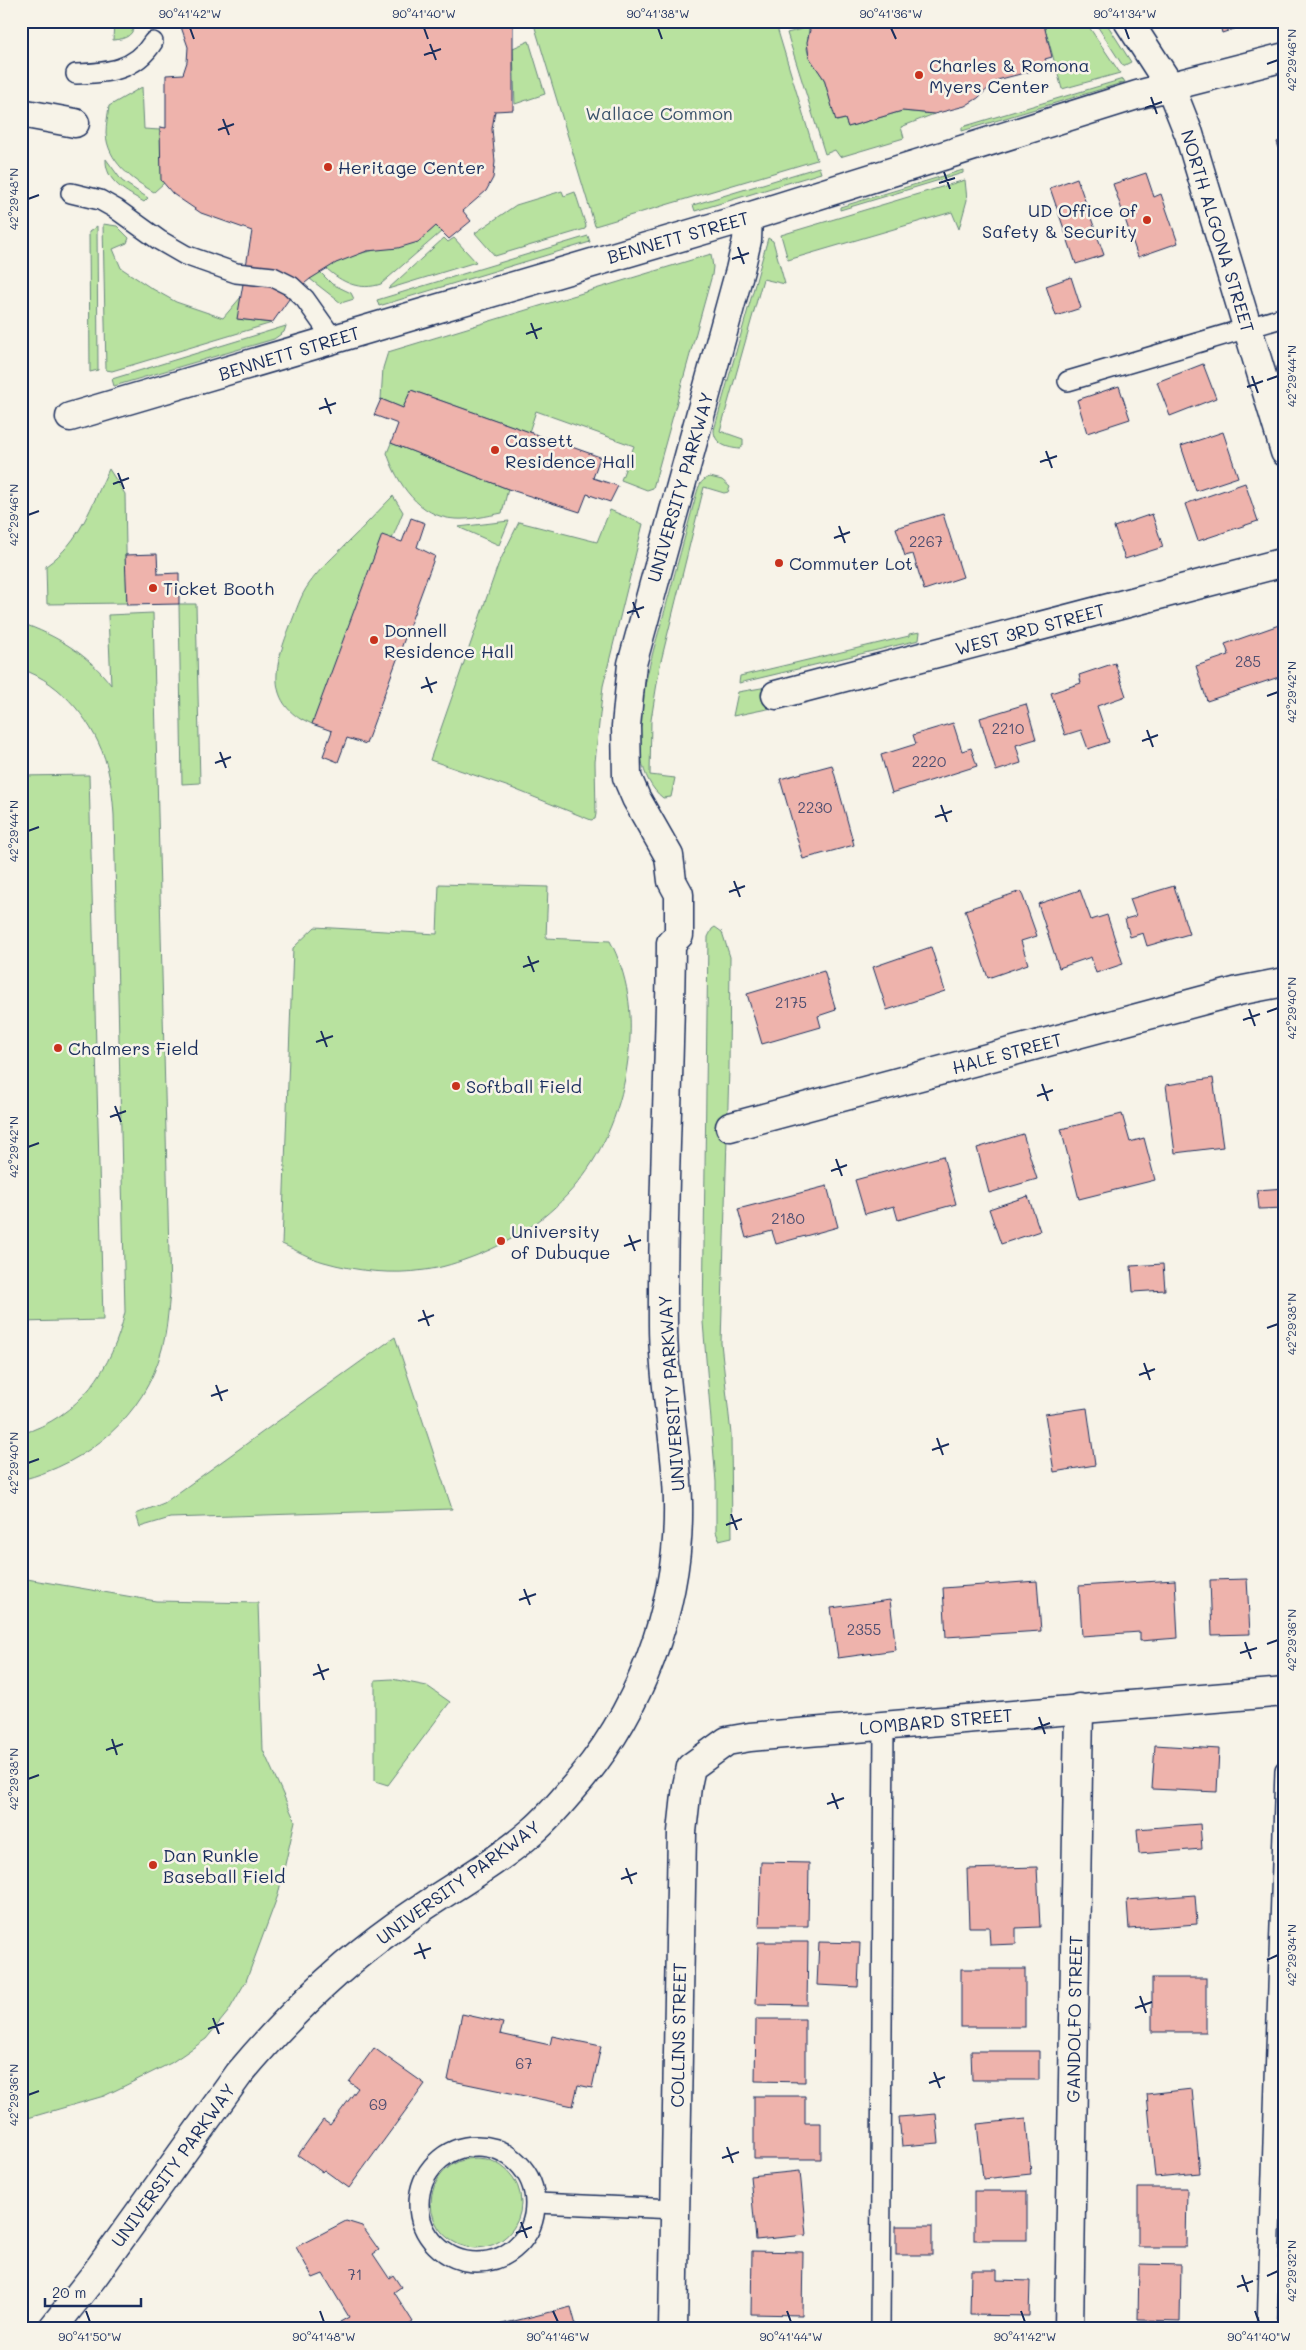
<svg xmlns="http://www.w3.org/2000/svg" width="1306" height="2350" viewBox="0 0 1306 2350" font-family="Mali,sans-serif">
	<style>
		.green { fill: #b8e29f; stroke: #6a887e }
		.building { fill: #eeb3ac; stroke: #1b2f5e }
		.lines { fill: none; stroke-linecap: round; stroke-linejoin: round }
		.service-casing { stroke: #1b2f5e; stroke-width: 22 }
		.minor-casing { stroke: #1b2f5e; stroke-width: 31 }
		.service { stroke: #f7f3e8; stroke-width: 19 }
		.minor { stroke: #f7f3e8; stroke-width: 28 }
		.ticks { fill: none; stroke: #1b2f5e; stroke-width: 2 }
		.poi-dot { fill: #c8321e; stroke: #f7f3e8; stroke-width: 2 }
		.labels { text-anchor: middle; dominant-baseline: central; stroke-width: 5; stroke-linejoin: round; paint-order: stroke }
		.number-label { font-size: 15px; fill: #505072 }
		.poi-label { font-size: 18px; fill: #1b2f5e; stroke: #f7f3e8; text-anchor: start }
		.park-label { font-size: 18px; fill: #3a536b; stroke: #f7f3e8 }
		.street-label { font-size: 18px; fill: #1b2f5e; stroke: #f7f3e8 }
		.neatline { fill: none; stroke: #1b2f5e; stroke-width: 2 }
		.ticks-label { font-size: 12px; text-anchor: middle; fill: #1b2f5e }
	</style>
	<rect width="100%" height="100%" fill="#f7f3e8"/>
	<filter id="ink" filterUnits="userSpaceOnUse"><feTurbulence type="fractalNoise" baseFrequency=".02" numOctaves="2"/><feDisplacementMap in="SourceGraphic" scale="10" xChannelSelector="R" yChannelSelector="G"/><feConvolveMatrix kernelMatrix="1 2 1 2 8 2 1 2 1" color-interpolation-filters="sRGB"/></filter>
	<g filter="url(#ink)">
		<g class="green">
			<path d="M114,21H135C134,35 127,39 113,40Z"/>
			<polygon points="533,21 775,21 817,160 595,226"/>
			<polygon points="1043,21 1085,21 1120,73 1062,89"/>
			<polygon points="1094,21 1105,21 1131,62 1123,66"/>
			<polygon points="809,27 807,49 809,57 824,79 837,121 845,119 848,127 902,111 934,114 901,127 904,138 840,157 835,150 825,154 787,33"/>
			<polygon points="529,41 545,94 515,104 513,48"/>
			<polygon points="1123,79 1125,82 962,131 962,127"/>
			<path d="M142,87L144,129L160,130L164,183L154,192C132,180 107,161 106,133C106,124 108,115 109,106Z"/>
			<path d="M106,159L122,181L148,198L144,202C127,192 105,182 106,159Z"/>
			<polygon points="819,167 821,173 695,211 693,205"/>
			<polygon points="963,170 963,173 840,210 840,207"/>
			<polygon points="965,180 967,200 959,229 952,212 788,260 781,235"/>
			<polygon points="562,191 564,196 575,192 586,226 585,229 495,256 475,233 516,205"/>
			<polygon points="103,224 117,226 129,238 127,243 113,249 121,268 151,288 176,302 223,318 241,297 238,319 272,323 112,371 106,370"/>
			<polygon points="97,226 98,370 90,372 89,232"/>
			<path d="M436,226L441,232L381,284C360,291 342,283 326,268C339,261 352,255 366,252C398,244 409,252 436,226Z"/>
			<polygon points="588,236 590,242 379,306 377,300"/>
			<polygon points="444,238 448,242 454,238 476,262 388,289"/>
			<path d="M768,238L773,241L785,284L763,279L720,431L743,439V445L740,449C727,448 714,444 714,430Z"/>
			<polygon points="711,254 713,267 712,275 653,488 647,490 621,480 634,446 536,411 529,432 411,390 403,408 381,399 383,368 388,352"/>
			<polygon points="320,272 332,284 351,293 354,299 341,303 310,279"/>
			<polygon points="286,326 284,332 274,339 114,386 112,379"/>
			<path d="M391,443L508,489L502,513C487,516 471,520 455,519C419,517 397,483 387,453Z"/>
			<path d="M109,469L125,494L127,603L47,604L46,566C81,541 91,506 109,469Z"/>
			<path d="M710,477L722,480L730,487L728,492L724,493L704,487L660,665L651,720L650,775L675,778L671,797L663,798C615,760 653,654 666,606C676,570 685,535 695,499C698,489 699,480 710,477Z"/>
			<path d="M393,496L403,512L392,539L312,724L302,719V720C264,697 277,660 290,626C296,612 300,596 309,584C320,568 335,556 348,542C364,527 378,511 393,496Z"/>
			<polygon points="610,510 643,524 603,686 595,762 596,814 595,819 591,820 509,787 430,760 498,565 519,522 597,542"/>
			<polygon points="509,521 499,545 458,527"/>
			<polygon points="179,604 196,604 200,783 182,784"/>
			<path d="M153,613L170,1293C168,1311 167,1331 162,1349C144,1417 88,1463 21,1480V1434C79,1417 113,1368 125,1312L114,815C113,799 111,782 107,766C96,725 62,682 21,669V623C56,635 89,655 111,685L108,615Z"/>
			<polygon points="920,632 919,640 739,683 740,676 909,636 909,634"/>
			<polygon points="773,686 777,707 733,716 738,692"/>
			<polygon points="89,775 103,1320 21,1322 21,776"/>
			<path d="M439,884L548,887L546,938L610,941C628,975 633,1013 629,1050C620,1147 566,1221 475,1256C459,1262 442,1268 425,1270C393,1275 355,1271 324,1262C309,1258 296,1250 282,1244L293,948L315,927L437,934Z"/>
			<polygon points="715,927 722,932 730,957 729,1069 721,1343 731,1434 732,1537 719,1540 716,1532 716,1482 703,1322 708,937 712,929"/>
			<polygon points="395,1337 452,1509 170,1518 140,1527 136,1514 164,1503"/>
			<polygon points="21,1578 156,1601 258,1603 263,1750 295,1821 278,1895 246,1981 228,2012 206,2039 171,2063 104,2096 21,2120"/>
			<polygon points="392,1679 427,1686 450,1702 388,1785 375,1781 375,1680"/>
			<circle cx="476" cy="2203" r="45"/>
		</g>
		<g class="building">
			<polygon points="179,21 513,21 513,110 495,111 492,129 495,162 493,178 486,191 463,211 471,221 449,239 436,226 418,242 398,248 367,251 336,263 310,279 294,292 272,323 237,319 252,231 201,213 173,194 161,180 160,127 166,128 166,75 183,74 187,62 188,47"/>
			<polygon points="807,21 1043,21 1052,57 1045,59 1048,67 997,80 978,98 965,106 934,114 902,111 848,127 845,119 836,121 824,79 809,57 807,42 810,30"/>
			<polygon points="1219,21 1258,21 1222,33"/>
			<polygon points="1285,139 1285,167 1277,142"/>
			<polygon points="1146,173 1154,197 1161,194 1178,243 1138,257 1113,184"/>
			<polygon points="1077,178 1104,255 1076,264 1050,188"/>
			<polygon points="1071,277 1081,308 1056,316 1046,286"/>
			<polygon points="1203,364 1216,398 1170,416 1157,382"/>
			<polygon points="1119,386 1130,419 1087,433 1077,400"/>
			<polygon points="411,390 600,457 593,478 618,486 610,502 587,494 580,512 508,489 391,443 398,424 374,415 381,399 403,408"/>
			<polygon points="1223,432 1238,477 1196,491 1181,446"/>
			<polygon points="1245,483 1258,521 1198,541 1185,504"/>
			<polygon points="943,514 963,577 924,590 913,554 905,556 896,528"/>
			<polygon points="1152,514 1163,547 1125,559 1114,527"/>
			<polygon points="411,518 425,523 417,547 435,556 366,744 347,738 338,762 323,756 332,731 312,724 382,535 402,542"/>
			<polygon points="157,554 158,574 179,573 179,604 127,605 125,555"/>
			<polygon points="1279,625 1285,642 1285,675 1207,701 1196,666 1229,655 1225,644"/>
			<polygon points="1115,663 1126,696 1097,706 1109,742 1088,749 1081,730 1065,735 1051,693 1081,683 1079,675"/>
			<polygon points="1026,704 1036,739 1016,745 1021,763 996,771 980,718"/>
			<polygon points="953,723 962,751 971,748 977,766 892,793 881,755 916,744 913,735"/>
			<polygon points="832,765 854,845 803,859 780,779"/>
			<polygon points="1285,798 1285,827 1276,801"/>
			<polygon points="1174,886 1189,934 1147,946 1143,933 1130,937 1125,919 1136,916 1130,899"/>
			<polygon points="1080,890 1091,920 1107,915 1123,964 1096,973 1091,957 1059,968 1038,904"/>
			<polygon points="1021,891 1037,936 1021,941 1028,964 988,978 965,910"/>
			<polygon points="931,947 945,991 887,1010 873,967"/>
			<polygon points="824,971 836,1010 818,1016 821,1027 762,1044 747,994"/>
			<polygon points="1213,1078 1223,1147 1175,1153 1166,1085"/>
			<polygon points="1122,1114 1130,1142 1144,1138 1155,1180 1079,1199 1061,1129"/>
			<polygon points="1023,1134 1037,1179 989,1193 977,1148"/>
			<polygon points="943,1156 956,1204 898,1220 894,1206 865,1214 855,1180"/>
			<polygon points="827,1186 838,1227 776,1244 772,1231 746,1238 738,1209"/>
			<polygon points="1285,1188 1285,1208 1259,1209 1257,1190"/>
			<polygon points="1028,1196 1040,1231 1001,1244 989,1209"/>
			<polygon points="1163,1264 1165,1290 1133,1292 1131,1266"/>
			<polygon points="1087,1408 1095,1465 1054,1472 1045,1414"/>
			<polygon points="1247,1579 1250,1634 1212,1635 1210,1580"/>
			<polygon points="1175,1580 1178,1638 1140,1641 1140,1632 1082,1636 1079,1586"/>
			<polygon points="1037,1581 1041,1631 946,1637 943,1588"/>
			<polygon points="890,1600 896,1650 838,1658 831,1608"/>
			<polygon points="1155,1745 1219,1749 1217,1792 1152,1789"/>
			<polygon points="1200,1824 1202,1849 1139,1854 1137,1829"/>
			<polygon points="761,1862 809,1863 808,1926 759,1926"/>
			<polygon points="1037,1867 1040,1927 1016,1928 1016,1944 990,1945 989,1927 969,1927 967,1869"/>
			<polygon points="1195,1895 1197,1924 1129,1929 1127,1900"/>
			<polygon points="758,1942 808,1942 807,2005 756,2004"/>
			<polygon points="819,1942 860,1943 858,1987 817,1985"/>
			<rect x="961" y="1969" width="64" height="58"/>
			<rect x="1152" y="1978" width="54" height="54"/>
			<polygon points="462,2014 503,2023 500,2034 550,2045 552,2036 601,2046 592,2088 578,2085 573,2106 448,2080"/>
			<polygon points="756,2019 805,2019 805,2082 755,2081"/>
			<polygon points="374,2048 425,2084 349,2188 324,2170 322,2172 298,2155 323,2120 330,2125 358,2088 349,2082"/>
			<polygon points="971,2051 1039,2051 1039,2080 972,2080"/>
			<polygon points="1192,2089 1200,2173 1155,2177 1147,2094"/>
			<polygon points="754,2096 805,2096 805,2123 821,2123 821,2159 754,2159"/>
			<polygon points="936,2114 939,2143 902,2146 899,2117"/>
			<polygon points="1026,2119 1031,2174 983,2179 977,2124"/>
			<polygon points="800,2171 806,2235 756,2240 750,2176"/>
			<polygon points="1138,2188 1187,2188 1186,2247 1138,2247"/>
			<rect x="974" y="2191" width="53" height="49"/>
			<polygon points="346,2221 362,2226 379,2250 373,2254 389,2278 393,2275 401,2287 394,2292 413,2322 403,2329 344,2329 340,2322 349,2317 323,2274 313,2278 296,2247"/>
			<rect x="896" y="2226" width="36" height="29"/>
			<polygon points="752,2251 803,2252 802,2315 751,2314"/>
			<polygon points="1139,2264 1181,2265 1180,2321 1138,2320"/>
			<polygon points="971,2270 997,2270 997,2280 1030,2281 1029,2316 970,2315"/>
			<polygon points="571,2307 577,2329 482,2329"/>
		</g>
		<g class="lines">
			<g class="service-casing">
				<g id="service">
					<path d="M76,74C107,73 135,71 153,42"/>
					<polyline points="71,193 100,200 116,209 159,240 185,255 236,273 273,277 291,286 305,299 334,340"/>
					<polyline points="1068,381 1285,317"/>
					<circle cx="477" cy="2204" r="58"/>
					<polyline points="537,2203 675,2209"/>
					<polyline points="880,2329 884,1726"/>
					<polyline points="1267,2329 1285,1770"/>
				</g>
			</g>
			<g class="minor-casing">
				<g id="minor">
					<polyline points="1128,21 1170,86 1189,134 1285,452"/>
					<polyline points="21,113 75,123"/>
					<polyline points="70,417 748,217 1137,95 1285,57"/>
					<polyline points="776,695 1285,562"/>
					<polyline points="730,1127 1238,991 1285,982"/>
					<path d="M52,2329L93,2277L239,2074C285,2019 338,1967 397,1925C441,1893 491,1867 533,1831C546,1820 558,1806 569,1793C639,1716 680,1608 678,1503C677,1444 663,1385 663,1326C662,1198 670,1071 671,943L679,935V894L672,881L669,856L636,798L627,777L626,726L632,664L740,270L747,240L748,217"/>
					<polyline points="673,2329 682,1832 687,1786 691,1767 727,1741 750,1737 1285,1692"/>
					<polyline points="1069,2329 1079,1708"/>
				</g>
			</g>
			<use href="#service" class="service"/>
			<use href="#minor" class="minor"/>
		</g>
	</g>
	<path class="ticks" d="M190,28L194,39M424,28L428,39M658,28L662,39M891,28L896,39M1125,28L1129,39M430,44L436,60M424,55L441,49M1267,64L1278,60M1151,97L1157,114M1145,108L1162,102M223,119L229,135M218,130L234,124M944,172L950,189M939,183L955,178M28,199L39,195M738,247L744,264M732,259L749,253M531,323L537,339M526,334L542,328M1252,376L1258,393M1267,380L1278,376M1247,387L1263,381M325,398L331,414M319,409L336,403M1046,451L1052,468M1040,462L1057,456M118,473L124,489M113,484L129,478M28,515L39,511M839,526L845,543M834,538L850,532M633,602L639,618M627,613L644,607M426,677L432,693M421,688L437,682M1267,696L1278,692M1147,730L1153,747M1142,741L1158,735M220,752L226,768M215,763L231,757M941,805L947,822M935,817L952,811M28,831L39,827M734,881L740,897M729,892L745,886M528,956L534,972M523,967L539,961M1249,1009L1255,1026M1267,1012L1278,1008M1243,1020L1260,1014M321,1031L327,1047M316,1042L333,1036M1042,1084L1048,1101M1037,1096L1053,1090M115,1106L121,1122M110,1117L126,1111M28,1147L39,1143M836,1159L842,1176M831,1171L847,1165M629,1235L635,1251M624,1246L641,1240M423,1310L429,1326M418,1321L434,1315M1267,1328L1278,1324M1144,1363L1150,1380M1139,1375L1155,1369M216,1385L222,1401M211,1396L228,1390M937,1438L943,1455M932,1450L949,1444M28,1463L39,1459M731,1514L737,1530M726,1525L742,1519M524,1589L530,1605M519,1600L536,1594M1245,1642L1251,1659M1267,1644L1278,1640M1240,1653L1257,1648M318,1664L324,1680M313,1675L329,1669M1039,1717L1045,1734M1034,1729L1050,1723M112,1739L117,1755M106,1750L123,1744M28,1779L39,1775M832,1793L838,1809M827,1804L844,1798M626,1868L632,1884M621,1879L637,1873M419,1943L425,1959M414,1954L431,1948M1267,1960L1278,1955M1140,1996L1146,2013M1135,2008L1152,2002M213,2018L219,2034M208,2029L224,2023M934,2072L940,2088M929,2083L945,2077M28,2095L39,2091M727,2147L733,2163M722,2158L739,2152M521,2222L527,2238M516,2233L532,2227M1242,2275L1248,2292M1267,2276L1278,2271M1237,2287L1253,2281M86,2311L90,2322M320,2311L324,2322M553,2311L558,2322M787,2311L791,2322M1021,2311L1025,2322M1255,2311L1259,2322"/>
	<g class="poi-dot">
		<circle cx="919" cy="75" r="5"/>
		<circle cx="328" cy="167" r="5"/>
		<circle cx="1147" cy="220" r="5"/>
		<circle cx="495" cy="450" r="5"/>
		<circle cx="779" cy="563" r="5"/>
		<circle cx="153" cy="588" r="5"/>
		<circle cx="374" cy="640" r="5"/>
		<circle cx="58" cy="1048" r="5"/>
		<circle cx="456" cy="1086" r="5"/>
		<circle cx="501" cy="1241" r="5"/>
		<circle cx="153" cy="1865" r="5"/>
	</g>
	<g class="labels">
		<g class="number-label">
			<text x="926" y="541">2267</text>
			<text x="1248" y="661">285</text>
			<text x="1008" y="728">2210</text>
			<text x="929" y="761">2220</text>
			<text x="815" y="807">2230</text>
			<text x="791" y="1002">2175</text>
			<text x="788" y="1218">2180</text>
			<text x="864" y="1629">2355</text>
			<text x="524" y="2063">67</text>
			<text x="378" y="2104">69</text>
			<text x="355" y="2274">71</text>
		</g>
		<g class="poi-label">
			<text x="929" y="65">Charles &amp; Romona<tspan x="929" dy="21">Myers Center</tspan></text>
			<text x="338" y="167">Heritage Center</text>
			<text x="1137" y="210" text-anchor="end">UD Office of<tspan x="1137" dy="21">Safety &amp; Security</tspan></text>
			<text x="505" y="440">Cassett<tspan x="505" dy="21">Residence Hall</tspan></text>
			<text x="789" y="563">Commuter Lot</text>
			<text x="163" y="588">Ticket Booth</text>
			<text x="384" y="630">Donnell<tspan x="384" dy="21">Residence Hall</tspan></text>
			<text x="68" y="1048">Chalmers Field</text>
			<text x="466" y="1086">Softball Field</text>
			<text x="511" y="1231">University<tspan x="511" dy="21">of Dubuque</tspan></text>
			<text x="163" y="1855">Dan Runkle<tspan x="163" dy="21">Baseball Field</tspan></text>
		</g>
		<g class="park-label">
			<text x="659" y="113">Wallace Common</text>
		</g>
		<g class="street-label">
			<text transform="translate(1218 231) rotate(73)">NORTH ALGONA STREET</text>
			<text transform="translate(678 237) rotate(-16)">BENNETT STREET</text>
			<text transform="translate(289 353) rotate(-17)">BENNETT STREET</text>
			<text transform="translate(680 487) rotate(-74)">UNIVERSITY PARKWAY</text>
			<text transform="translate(1030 629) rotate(-15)">WEST 3RD STREET</text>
			<text transform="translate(1007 1053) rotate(-15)">HALE STREET</text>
			<text transform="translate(671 1393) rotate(-94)">UNIVERSITY PARKWAY</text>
			<text transform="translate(936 1721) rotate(-5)">LOMBARD STREET</text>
			<text transform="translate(458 1882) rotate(-36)">UNIVERSITY PARKWAY</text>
			<text transform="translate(1074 2019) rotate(-89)">GANDOLFO STREET</text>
			<text transform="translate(678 2035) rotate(-89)">COLLINS STREET</text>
			<text transform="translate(173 2165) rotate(-54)">UNIVERSITY PARKWAY</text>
		</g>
	</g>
	<rect width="1306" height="2350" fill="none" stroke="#f7f3e8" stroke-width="55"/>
	<path d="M45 2298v8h96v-8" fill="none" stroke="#1b2f5e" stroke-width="2.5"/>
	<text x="52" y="2298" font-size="15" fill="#1b2f5e" stroke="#f7f3e8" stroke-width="4" paint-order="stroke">20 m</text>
	<rect x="28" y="28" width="1250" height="2294" class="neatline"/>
	<g class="ticks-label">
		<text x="190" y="18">90°41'42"W</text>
		<text x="424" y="18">90°41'40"W</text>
		<text x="658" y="18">90°41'38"W</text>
		<text x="891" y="18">90°41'36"W</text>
		<text x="1125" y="18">90°41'34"W</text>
		<text transform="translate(1292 60) rotate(-90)" y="4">42°29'46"N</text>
		<text transform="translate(14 199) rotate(-90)" y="4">42°29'48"N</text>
		<text transform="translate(1292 376) rotate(-90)" y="4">42°29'44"N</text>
		<text transform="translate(14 515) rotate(-90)" y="4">42°29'46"N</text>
		<text transform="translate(1292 692) rotate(-90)" y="4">42°29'42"N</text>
		<text transform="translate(14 831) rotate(-90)" y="4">42°29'44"N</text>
		<text transform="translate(1292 1008) rotate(-90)" y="4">42°29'40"N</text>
		<text transform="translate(14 1147) rotate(-90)" y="4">42°29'42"N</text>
		<text transform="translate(1292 1324) rotate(-90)" y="4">42°29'38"N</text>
		<text transform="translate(14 1463) rotate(-90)" y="4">42°29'40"N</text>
		<text transform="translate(1292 1640) rotate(-90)" y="4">42°29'36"N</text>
		<text transform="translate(14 1779) rotate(-90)" y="4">42°29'38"N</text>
		<text transform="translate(1292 1955) rotate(-90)" y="4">42°29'34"N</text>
		<text transform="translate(14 2095) rotate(-90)" y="4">42°29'36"N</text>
		<text transform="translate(1292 2271) rotate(-90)" y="4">42°29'32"N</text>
		<text x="90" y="2341">90°41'50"W</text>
		<text x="324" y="2341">90°41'48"W</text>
		<text x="558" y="2341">90°41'46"W</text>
		<text x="791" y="2341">90°41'44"W</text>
		<text x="1025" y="2341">90°41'42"W</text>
		<text x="1259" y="2341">90°41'40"W</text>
	</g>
</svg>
